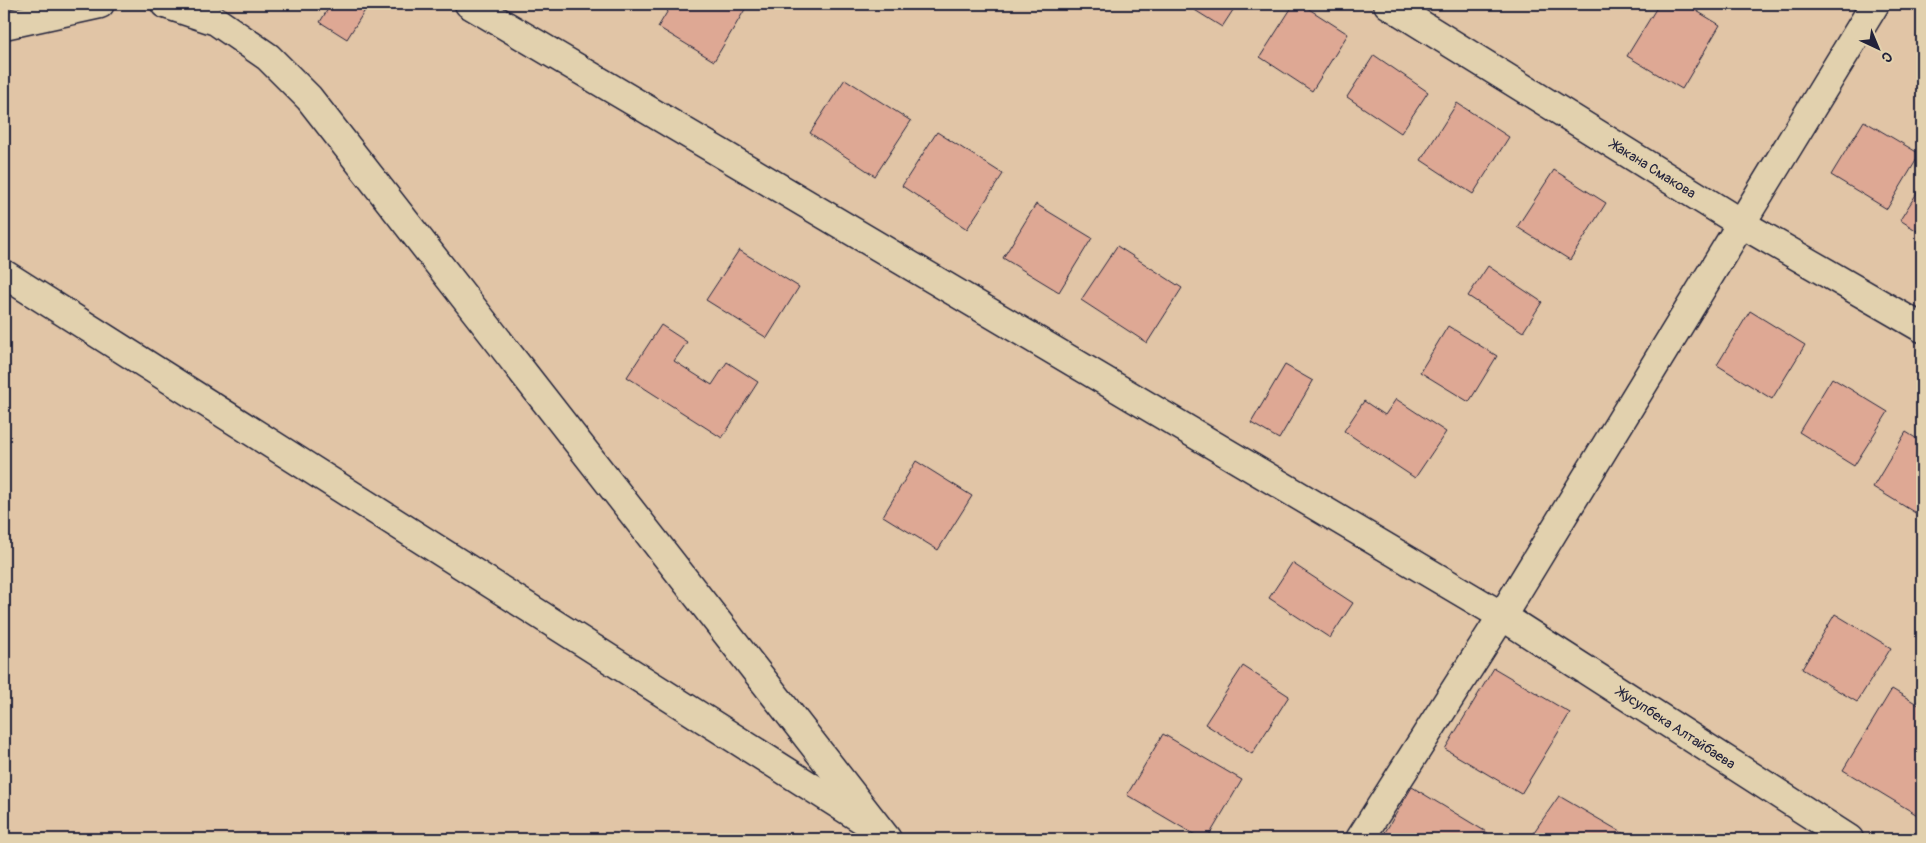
<svg xmlns="http://www.w3.org/2000/svg" width="1926" height="843" viewBox="0 0 1926 843" font-family="Pangolin,sans-serif">
	<style>
		.building { fill: #dea894; stroke: #22223b }
		.lines { fill: none; stroke-linecap: round; stroke-linejoin: round }
		.minor-casing { stroke: #22223b; stroke-width: 31 }
		.minor { stroke: #e2d1ae; stroke-width: 28 }
		.labels { text-anchor: middle; dominant-baseline: central; stroke-width: 4; stroke-linejoin: round; paint-order: stroke }
		.street-label { font-size: 14px; fill: #22223b; stroke: #e2d1ae }
	</style>
	<rect width="100%" height="100%" fill="#e1c5a6"/>
	<filter id="ink" filterUnits="userSpaceOnUse"><feTurbulence type="fractalNoise" baseFrequency=".02" numOctaves="2"/><feDisplacementMap in="SourceGraphic" scale="10" xChannelSelector="R" yChannelSelector="G"/><feConvolveMatrix kernelMatrix="1 2 1 2 8 2 1 2 1" color-interpolation-filters="sRGB"/></filter>
	<g filter="url(#ink)">
		<g class="building">
			<polygon points="331,4 369,4 347,39 320,22"/>
			<polygon points="672,4 743,4 747,6 714,61 658,27"/>
			<polygon points="1185,4 1237,4 1222,27"/>
			<polygon points="1294,4 1301,4 1348,34 1312,91 1260,57"/>
			<polygon points="1659,4 1685,4 1720,25 1682,89 1627,56"/>
			<polygon points="1374,55 1428,92 1401,133 1347,97"/>
			<polygon points="845,79 911,121 875,176 810,133"/>
			<polygon points="1457,103 1509,137 1473,194 1421,160"/>
			<polygon points="1864,121 1920,154 1887,209 1831,175"/>
			<polygon points="937,132 1003,174 967,229 902,186"/>
			<polygon points="1554,170 1606,203 1570,260 1517,227"/>
			<polygon points="1922,185 1922,234 1900,220"/>
			<polygon points="1036,204 1092,238 1059,292 1003,258"/>
			<polygon points="1117,246 1182,288 1147,343 1081,300"/>
			<polygon points="739,250 799,287 767,338 706,300"/>
			<polygon points="1488,266 1542,302 1523,332 1468,296"/>
			<polygon points="1750,311 1805,345 1772,399 1717,365"/>
			<polygon points="661,325 687,342 674,361 712,385 727,362 758,382 722,438 627,377"/>
			<polygon points="1448,326 1497,356 1469,402 1420,372"/>
			<polygon points="1285,365 1313,381 1279,439 1251,423"/>
			<polygon points="1832,378 1888,412 1854,466 1799,432"/>
			<polygon points="1396,399 1446,432 1415,478 1344,431 1364,401 1385,415"/>
			<polygon points="1906,432 1922,442 1922,517 1873,487"/>
			<polygon points="916,461 972,496 938,550 883,516"/>
			<polygon points="1292,563 1353,603 1330,638 1269,598"/>
			<polygon points="1835,614 1891,648 1857,702 1802,669"/>
			<polygon points="1243,666 1289,696 1252,754 1205,724"/>
			<polygon points="1494,668 1570,713 1521,794 1445,749"/>
			<polygon points="1892,689 1922,707 1922,811 1919,816 1843,770"/>
			<polygon points="1163,734 1242,780 1207,839 1202,839 1127,795"/>
			<polygon points="1412,787 1488,833 1484,839 1381,839"/>
			<polygon points="1559,796 1633,839 1529,839"/>
		</g>
		<g class="lines">
			<g class="minor-casing">
				<g id="minor">
					<polyline points="165,4 216,21 268,57 309,98 887,839"/>
					<polyline points="469,4 1502,616 1849,839"/>
					<polyline points="1388,4 1742,224 1922,328"/>
					<polyline points="4,25 100,4"/>
					<polyline points="4,274 863,820"/>
					<polyline points="1360,839 1502,616 1875,4"/>
				</g>
			</g>
			<use href="#minor" class="minor"/>
		</g>
	</g>
	<g class="labels">
		<g class="street-label">
			<text transform="translate(1653 169) rotate(32)">Жакана Смакова</text>
			<text transform="translate(1676 728) rotate(33)">Жусупбека Алтайбаева</text>
		</g>
	</g>
	<rect width="1926" height="843" fill="none" stroke="#e2d1ae" stroke-width="20"/>
	<rect x="10" y="10" width="1906" height="823" fill="none" stroke="#22223b" stroke-width="2" filter="url(#ink)"/>
	<g transform="translate(1878 48) rotate(136)" stroke="#e2d1ae" stroke-width="4" paint-order="stroke">
	<path d="M0-4L9 19L0 12L-9 19Z" fill="#22223b"/>
	<text y="-8" font-size="14" font-weight="bold" text-anchor="middle" fill="#22223b">С</text>
	</g>
</svg>
